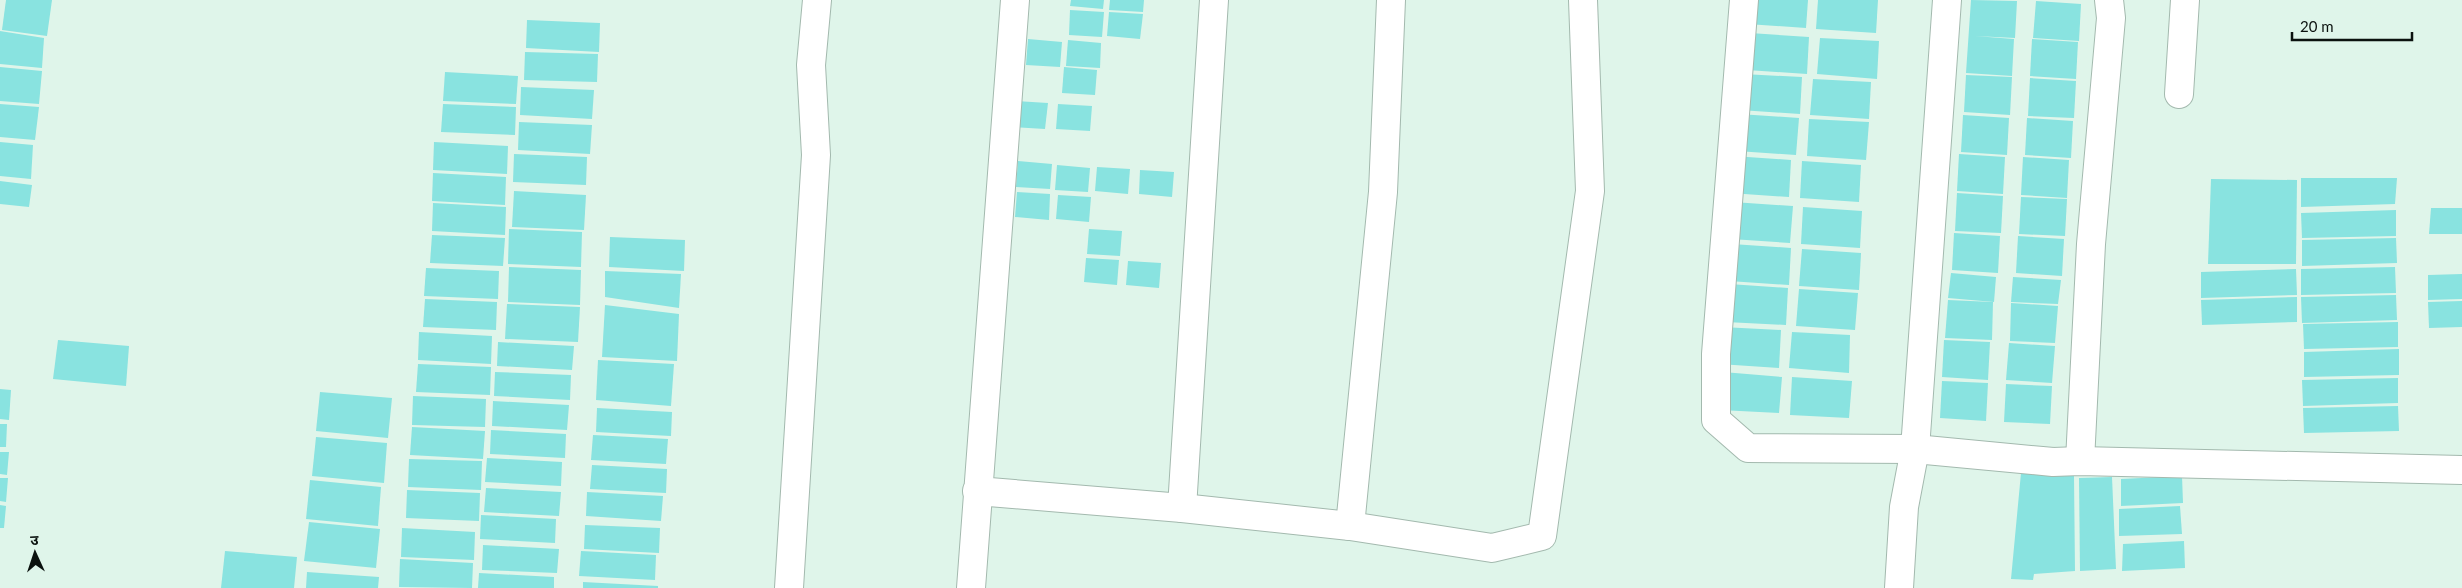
<svg xmlns="http://www.w3.org/2000/svg" width="2462" height="588" viewBox="0 0 2462 588" font-family="Lato,'Noto Sans Devanagari',sans-serif">
	<style>
		.building { fill: #89e3e0 }
		.lines { fill: none; stroke-linecap: round; stroke-linejoin: round }
		.street-casing { stroke: #a3b9ae; stroke-width: 30 }
		.street { stroke: #fff; stroke-width: 28 }
	</style>
	<rect width="100%" height="100%" fill="#dff5ea"/>
	<g class="building">
		<polygon points="6,0 52,0 47,36 2,30"/>
		<polygon points="1071,0 1104,0 1103,9 1070,6"/>
		<polygon points="1110,0 1144,0 1143,12 1109,10"/>
		<polygon points="1748,0 1808,0 1806,28 1747,24"/>
		<polygon points="1818,0 1878,0 1876,33 1816,29"/>
		<polygon points="1971,0 2017,1 2015,38 1975,36 2014,39 2012,76 1966,73"/>
		<polygon points="2036,1 2081,4 2079,41 2033,38"/>
		<polygon points="1070,10 1104,12 1102,37 1069,35"/>
		<polygon points="1109,12 1143,14 1140,39 1107,36"/>
		<polygon points="527,20 600,23 599,52 526,48"/>
		<polygon points="0,31 44,38 42,68 0,64"/>
		<polygon points="1750,33 1809,37 1807,74 1747,70"/>
		<polygon points="1820,38 1879,41 1877,79 1817,74"/>
		<polygon points="1028,39 1062,42 1060,67 1026,65"/>
		<polygon points="2032,39 2078,42 2076,79 2030,76"/>
		<polygon points="1068,40 1101,43 1100,68 1066,66"/>
		<polygon points="525,52 598,54 597,82 524,80"/>
		<polygon points="0,67 42,71 39,104 0,101"/>
		<polygon points="1064,67 1097,70 1095,95 1062,93"/>
		<polygon points="445,72 518,76 516,104 443,101"/>
		<polygon points="1743,74 1802,77 1800,114 1740,110"/>
		<polygon points="1966,75 2012,77 2010,115 1964,112"/>
		<polygon points="2030,78 2076,81 2074,118 2028,116"/>
		<polygon points="1813,79 1871,82 1869,119 1810,115"/>
		<polygon points="521,87 594,90 592,119 520,115"/>
		<polygon points="1014,101 1048,103 1045,129 1012,127"/>
		<polygon points="0,104 39,107 35,140 0,137"/>
		<polygon points="443,104 516,107 515,135 441,132"/>
		<polygon points="1058,104 1092,106 1090,131 1056,129"/>
		<polygon points="1739,114 1799,118 1796,155 1737,151"/>
		<polygon points="1963,115 2009,118 2007,155 1961,152"/>
		<polygon points="2027,118 2073,121 2071,158 2025,155"/>
		<polygon points="1809,119 1869,122 1866,160 1807,156"/>
		<polygon points="519,122 592,125 590,154 518,150"/>
		<polygon points="0,142 33,145 31,179 0,176"/>
		<polygon points="434,142 508,146 507,174 433,170"/>
		<polygon points="514,154 587,157 586,185 513,182"/>
		<polygon points="1959,154 2005,157 2003,194 1957,191"/>
		<polygon points="1733,156 1791,160 1789,197 1730,193"/>
		<polygon points="2023,157 2069,160 2067,198 2021,195"/>
		<polygon points="1018,161 1052,164 1050,189 1016,187"/>
		<polygon points="1802,161 1861,165 1859,202 1800,198"/>
		<polygon points="1057,165 1090,168 1088,192 1055,190"/>
		<polygon points="1097,167 1130,169 1128,194 1095,191"/>
		<polygon points="1140,170 1174,172 1172,197 1139,194"/>
		<polygon points="433,173 506,177 505,205 432,201"/>
		<polygon points="2301,178 2397,178 2395,204 2301,207"/>
		<polygon points="2211,179 2297,180 2296,264 2208,264"/>
		<polygon points="0,181 32,185 29,207 0,204"/>
		<polygon points="514,191 586,195 584,230 512,227"/>
		<polygon points="1017,192 1050,194 1049,220 1015,217"/>
		<polygon points="1957,193 2003,196 2001,233 1955,231"/>
		<polygon points="1058,195 1091,197 1089,222 1056,219"/>
		<polygon points="2021,197 2067,199 2065,236 2019,234"/>
		<polygon points="1733,202 1793,206 1790,243 1731,239"/>
		<polygon points="433,203 506,207 505,235 432,231"/>
		<polygon points="1803,207 1862,211 1860,248 1801,244"/>
		<polygon points="2431,208 2462,208 2462,234 2429,234"/>
		<polygon points="2396,210 2396,236 2302,238 2301,213"/>
		<polygon points="509,229 582,232 581,267 508,264"/>
		<polygon points="1089,229 1122,231 1120,256 1087,254"/>
		<polygon points="1954,233 2000,236 1998,273 1952,270"/>
		<polygon points="432,235 505,238 503,266 430,263"/>
		<polygon points="2018,236 2064,239 2062,276 2016,273"/>
		<polygon points="610,237 685,240 684,271 609,267"/>
		<polygon points="2396,238 2397,263 2302,266 2302,240"/>
		<polygon points="1732,244 1791,248 1789,285 1729,281"/>
		<polygon points="1802,249 1861,253 1859,290 1799,286"/>
		<polygon points="1086,258 1119,260 1117,285 1084,282"/>
		<polygon points="1128,261 1161,263 1159,288 1126,285"/>
		<polygon points="509,267 581,270 580,305 508,302"/>
		<polygon points="2395,267 2396,293 2301,295 2301,269"/>
		<polygon points="426,268 499,271 498,299 424,296"/>
		<polygon points="2296,269 2297,295 2201,298 2201,272"/>
		<polygon points="605,271 681,274 679,308 605,297"/>
		<polygon points="1951,273 1996,277 1994,302 1948,298"/>
		<polygon points="2462,274 2462,299 2428,300 2428,275"/>
		<polygon points="2013,277 2061,280 2058,304 2011,302"/>
		<polygon points="1729,284 1788,288 1786,325 1726,322"/>
		<polygon points="1799,289 1858,293 1855,330 1796,326"/>
		<polygon points="2396,295 2397,320 2302,323 2301,297"/>
		<polygon points="2297,297 2297,322 2202,325 2201,300"/>
		<polygon points="425,299 497,302 496,330 423,327"/>
		<polygon points="1948,300 1993,302 1992,340 1945,338"/>
		<polygon points="2462,301 2462,327 2429,328 2428,302"/>
		<polygon points="2011,303 2058,306 2055,343 2010,341"/>
		<polygon points="507,304 580,307 578,342 505,339"/>
		<polygon points="605,305 679,314 677,361 602,357"/>
		<polygon points="2398,322 2398,347 2304,349 2303,324"/>
		<polygon points="1722,327 1781,330 1779,368 1719,364"/>
		<polygon points="419,332 492,336 491,364 418,360"/>
		<polygon points="1792,332 1850,335 1849,373 1789,368"/>
		<polygon points="58,340 129,346 126,386 53,379"/>
		<polygon points="1944,340 1990,342 1988,380 1942,377"/>
		<polygon points="498,342 574,346 572,370 497,366"/>
		<polygon points="2009,343 2055,346 2052,383 2006,380"/>
		<polygon points="2399,349 2399,375 2304,377 2304,352"/>
		<polygon points="598,360 674,364 671,406 596,400"/>
		<polygon points="418,364 491,367 490,395 416,392"/>
		<polygon points="495,372 571,375 570,400 494,396"/>
		<polygon points="1723,372 1782,377 1779,413 1720,410"/>
		<polygon points="1792,377 1852,381 1849,418 1790,415"/>
		<polygon points="2398,378 2398,403 2303,406 2302,380"/>
		<polygon points="1942,381 1988,383 1986,421 1940,418"/>
		<polygon points="2006,384 2052,386 2050,424 2004,422"/>
		<polygon points="0,389 11,390 9,420 0,419"/>
		<polygon points="320,392 392,398 388,438 316,431"/>
		<polygon points="413,396 486,399 485,427 412,425"/>
		<polygon points="493,401 569,405 567,430 492,426"/>
		<polygon points="2398,406 2399,431 2304,433 2303,408"/>
		<polygon points="597,408 672,412 671,436 596,432"/>
		<polygon points="0,424 7,424 6,447 0,447"/>
		<polygon points="412,427 485,431 483,459 410,455"/>
		<polygon points="491,430 566,434 565,458 490,454"/>
		<polygon points="593,435 668,439 666,464 591,460"/>
		<polygon points="316,437 387,443 384,483 312,476"/>
		<polygon points="0,452 9,452 7,475 0,474"/>
		<polygon points="487,458 562,462 561,486 485,482"/>
		<polygon points="409,459 482,461 481,490 408,487"/>
		<polygon points="592,465 667,469 666,493 590,489"/>
		<polygon points="2021,473 2074,476 2075,571 2034,574 2033,580 2011,579"/>
		<polygon points="2182,476 2183,503 2121,506 2121,479"/>
		<polygon points="2112,477 2116,569 2080,571 2079,478"/>
		<polygon points="0,478 8,478 6,502 0,501"/>
		<polygon points="310,480 381,487 378,526 306,519"/>
		<polygon points="486,488 561,492 559,516 484,512"/>
		<polygon points="407,490 480,493 479,521 406,518"/>
		<polygon points="587,492 663,496 661,521 586,516"/>
		<polygon points="0,505 6,506 4,528 0,528"/>
		<polygon points="2180,506 2182,534 2119,536 2119,509"/>
		<polygon points="481,515 556,519 555,543 480,539"/>
		<polygon points="309,522 380,529 376,568 304,561"/>
		<polygon points="585,525 660,528 659,553 584,549"/>
		<polygon points="402,528 475,532 474,560 401,557"/>
		<polygon points="2184,541 2185,568 2122,571 2123,544"/>
		<polygon points="483,545 559,549 557,573 482,570"/>
		<polygon points="225,551 297,557 294,588 221,588"/>
		<polygon points="581,551 656,555 655,580 579,576"/>
		<polygon points="400,559 473,563 472,588 399,587"/>
		<polygon points="307,572 379,577 378,588 306,588"/>
		<polygon points="479,573 554,577 554,588 478,588"/>
		<polygon points="583,582 658,586 658,588 583,588"/>
	</g>
	<g class="lines">
		<g class="street-casing">
			<g id="street">
				<polyline points="1744,0 1716,354 1716,420 1748,448 1915,449 2053,462 2080,461 2462,470"/>
				<polyline points="2179,94 2185,0"/>
				<polyline points="2080,461 2091,244 2111,18 2109,0"/>
				<polyline points="977,491 1182,508 1350,526 1492,548 1542,536 1590,191 1583,0"/>
				<polyline points="1182,508 1214,0"/>
				<polyline points="1350,526 1383,192 1391,0"/>
				<polyline points="789,588 816,155 811,65 817,0"/>
				<polyline points="971,588 1015,0"/>
				<polyline points="1899,588 1904,507 1915,449 1947,0"/>
			</g>
		</g>
		<use href="#street" class="street"/>
	</g>
	<g transform="translate(35 553) rotate(357)" stroke="#dff5ea" stroke-width="4" paint-order="stroke">
	<path d="M0-4L9 19L0 12L-9 19Z" fill="#0b120f"/>
	<text y="-8" font-size="14" font-weight="bold" text-anchor="middle" fill="#0b120f">उ</text>
	</g>
	<path d="M2292 32v8h120v-8" fill="none" stroke="#0b120f" stroke-width="2.5"/>
	<text x="2300" y="32" font-size="15" fill="#0b120f" stroke="#dff5ea" stroke-width="4" paint-order="stroke">20 m</text>
</svg>
